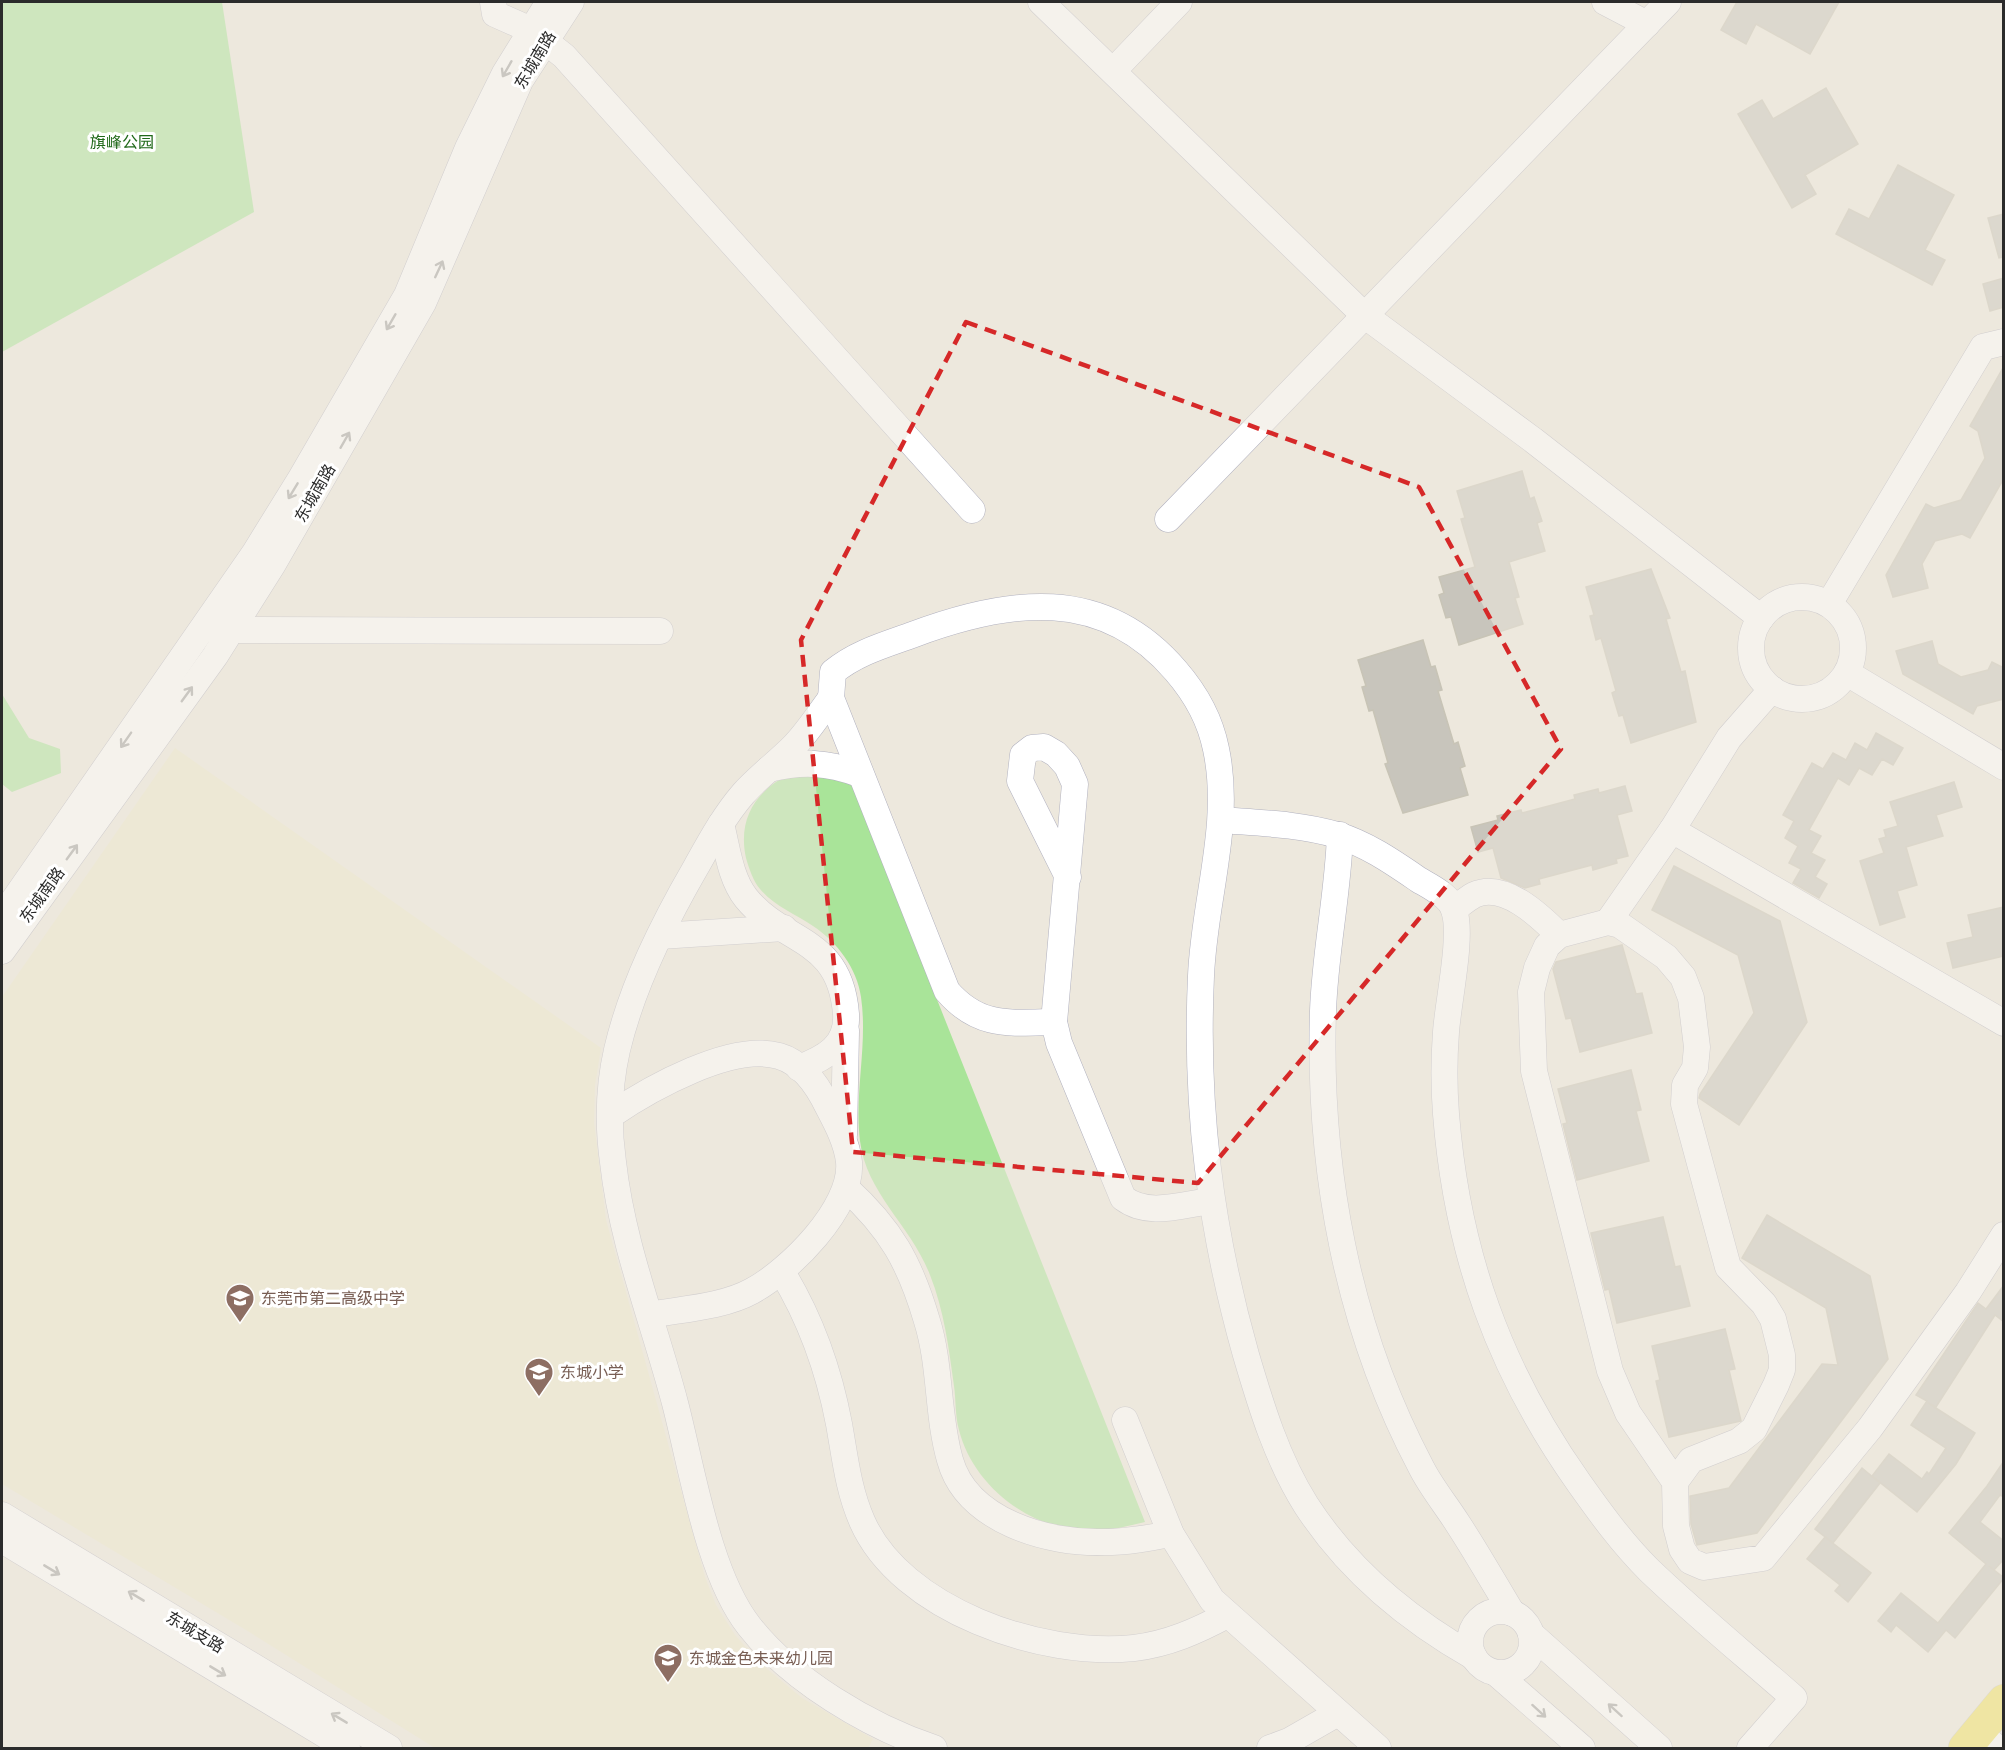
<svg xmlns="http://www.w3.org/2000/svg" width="2005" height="1750" viewBox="0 0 2005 1750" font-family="Helvetica,'Noto Sans SC',sans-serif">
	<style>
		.education { fill: #eee8cc }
		.green { fill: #a9e499 }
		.building { fill: #c8c5bc; stroke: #c8c4b6; stroke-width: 1.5 }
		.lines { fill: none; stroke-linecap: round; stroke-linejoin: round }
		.minor-casing { stroke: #b1b1bf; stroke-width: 27 }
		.major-casing { stroke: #c8c8c8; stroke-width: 34 }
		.minor { stroke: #fff; stroke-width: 26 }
		.major { stroke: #f2e25d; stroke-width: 33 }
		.oneway { stroke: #a0a0a0 }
		.marked { fill: none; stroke: #d62828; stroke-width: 4.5; stroke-dasharray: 12 8; stroke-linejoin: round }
		.labels { text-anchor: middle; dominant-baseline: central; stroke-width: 6; stroke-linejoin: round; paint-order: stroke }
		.street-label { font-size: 16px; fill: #2b2b2b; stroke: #fff }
		.park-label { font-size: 16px; fill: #20691a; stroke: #fff }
		.education-label { font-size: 16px; fill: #785e54; stroke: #fff; text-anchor: start }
	</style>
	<rect width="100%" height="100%" fill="#ede8dd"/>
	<polygon class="education" points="175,748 601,1048 595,1085 594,1123 606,1220 705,1577 716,1605 735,1635 760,1663 802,1698 873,1739 868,1748 435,1748 251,1633 2,1484 2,997"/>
	<g class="green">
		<polygon points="2,2 222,2 254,212 2,352"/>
		<polygon points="2,694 29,738 60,749 61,773 12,792 2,784"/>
		<path d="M794,772L850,781L1145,1522C1128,1526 1113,1530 1096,1531C1036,1534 974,1489 959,1430C955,1416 956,1400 954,1386C949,1349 944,1310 930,1275C912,1227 866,1193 860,1141C854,1093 868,1045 861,997C857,968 837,942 813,926C795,914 774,906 760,889C753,881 749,868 746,858C737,817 758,788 794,772Z"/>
	</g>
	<g class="building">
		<polygon points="1737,2 1839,2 1810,54 1756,24 1746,44 1721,30"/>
		<polygon points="1826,88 1858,144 1805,175 1816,194 1792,208 1738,114 1762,100 1773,119"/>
		<polygon points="1898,165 1954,195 1925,250 1945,260 1932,285 1836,234 1849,209 1869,219"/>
		<polygon points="2004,214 2004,257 1999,258 1988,218"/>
		<polygon points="2004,278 2004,307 1990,311 1983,284"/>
		<polygon points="2004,366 2004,478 1970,538 1962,534 1935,541 1922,564 1928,588 1893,597 1886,575 1926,504 1934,508 1961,500 1985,458 1978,431 1970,426"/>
		<polygon points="1522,471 1530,499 1534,497 1542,521 1537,523 1545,551 1509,562 1519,597 1515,598 1523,624 1459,645 1451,617 1446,618 1439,595 1444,593 1439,577 1475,567 1461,519 1465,518 1457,491"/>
		<polygon points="1651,569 1670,618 1666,619 1681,672 1685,671 1696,722 1631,743 1623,715 1619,716 1612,693 1616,691 1601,638 1596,640 1590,616 1594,615 1586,587"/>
		<polygon points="1423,640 1431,667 1435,666 1442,690 1438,691 1454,744 1458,742 1465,766 1460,768 1468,795 1403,813 1385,764 1388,763 1373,710 1369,711 1362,687 1366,686 1358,660"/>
		<polygon points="1932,641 1938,664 1961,677 1988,670 1992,662 2004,668 2004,699 1977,706 1973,714 1903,674 1896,651"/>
		<polygon points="1876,733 1903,748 1893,765 1882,759 1872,775 1859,768 1849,785 1838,778 1809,830 1821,836 1811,853 1825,860 1815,877 1827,884 1819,898 1793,883 1801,869 1789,863 1798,846 1785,838 1794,821 1783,815 1812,763 1823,769 1833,753 1846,760 1855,743 1867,750"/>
		<polygon points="1954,782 1962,807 1936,815 1943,836 1906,847 1917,885 1897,891 1905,917 1880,925 1860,861 1884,853 1879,839 1886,837 1884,830 1898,826 1890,802"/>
		<polygon points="1625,786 1632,811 1617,815 1628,856 1616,859 1617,863 1593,870 1592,865 1539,879 1540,884 1525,888 1501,878 1493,848 1478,852 1471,827 1498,820 1497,816 1521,810 1522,813 1575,799 1574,795 1598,789 1599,793"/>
		<polygon points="1674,866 1780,921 1807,1022 1739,1125 1699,1098 1700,1094 1754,1013 1738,955 1652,910"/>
		<polygon points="2004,907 2004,956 1953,968 1947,943 1973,937 1968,915"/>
		<polygon points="1622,945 1636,994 1642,993 1652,1033 1580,1052 1571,1018 1566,1019 1553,969 1556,962"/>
		<polygon points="1631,1070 1641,1110 1636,1111 1649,1161 1577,1180 1563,1124 1567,1123 1558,1089"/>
		<polygon points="1767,1215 1870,1276 1888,1359 1757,1533 1697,1545 1691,1524 1690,1496 1729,1488 1822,1364 1838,1365 1826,1308 1742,1258"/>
		<polygon points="1663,1217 1675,1267 1680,1266 1690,1306 1617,1323 1609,1289 1605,1290 1591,1233"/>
		<polygon points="2004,1285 2004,1322 1995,1315 1936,1407 1928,1403 1975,1433 1956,1464 1917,1512 1872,1476 1889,1454 1922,1479 1927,1472 1929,1474 1946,1448 1911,1425 1927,1401 1916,1395 1978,1303 1986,1309"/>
		<polygon points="1725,1329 1735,1369 1729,1370 1741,1421 1669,1437 1656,1381 1660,1380 1652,1346"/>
		<polygon points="2004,1461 2004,1497 2000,1495 1980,1522 2004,1541 2004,1559 1994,1570 1989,1566 2004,1578 1955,1638 1946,1630 1928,1652 1896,1625 1891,1632 1878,1621 1901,1593 1938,1623 1986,1564 1949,1533 1987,1486"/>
		<polygon points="1862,1468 1880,1483 1833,1543 1815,1529"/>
		<polygon points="1825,1537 1871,1573 1848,1602 1835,1591 1840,1585 1807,1559"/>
	</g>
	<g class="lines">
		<g class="minor-casing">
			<g id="minor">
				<polyline points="493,2 495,14 531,30 564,56 972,510"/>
				<polyline points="1041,2 1364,315 1533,440 1761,618"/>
				<polyline points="1605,2 1647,24"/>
				<polyline points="1113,71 1179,2"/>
				<polyline points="1168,519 1668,2"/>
				<circle cx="1802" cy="648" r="51"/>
				<polyline points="1829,604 1983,347 2004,342"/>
				<polyline points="217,630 660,631"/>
				<polyline points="1847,673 2004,767"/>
				<path d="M831,698C819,714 807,733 793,747C777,763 758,777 743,794C724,816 710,842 696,867C663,924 632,986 617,1050C609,1085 608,1126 613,1162C622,1244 654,1323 675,1403C692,1468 708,1574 749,1626C791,1680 870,1727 934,1748"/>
				<path d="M769,769C801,761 828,762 859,774"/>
				<path d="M1221,820C1260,823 1300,824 1337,835C1367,844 1394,863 1419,880C1431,887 1450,896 1454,910C1463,935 1448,1002 1446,1032C1444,1058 1444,1088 1446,1114C1457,1253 1499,1370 1579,1483C1601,1514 1622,1543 1649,1570C1695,1614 1745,1655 1794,1698L1750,1748"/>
				<path d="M721,824C727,847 730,878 746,898C784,945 840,936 846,1014C848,1046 825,1058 799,1068"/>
				<polyline points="1672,830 2004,1023"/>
				<path d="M1340,835C1338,894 1325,952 1323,1011C1318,1169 1347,1327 1421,1467C1431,1487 1446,1505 1458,1524C1477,1553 1494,1583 1512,1613"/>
				<path d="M1068,877L1020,781L1023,755L1032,748L1044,747L1056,754L1067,766L1075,784L1054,1022L1059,1043L1123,1198C1148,1217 1180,1205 1210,1201"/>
				<path d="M1454,909C1461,904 1467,899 1474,895C1504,881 1540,916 1559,935"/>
				<polyline points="2,917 254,554 301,478 407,295 468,148 505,73 549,2"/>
				<polyline points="1608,922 1672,830 1729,738 1772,689"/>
				<polyline points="660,936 784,928"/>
				<polyline points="2,951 215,656 273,564 423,303 520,81 571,2"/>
				<path d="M1054,1022C1010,1023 979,1028 947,991L831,698L833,672C856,653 884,645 912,635C1008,599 1103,585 1176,671C1195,693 1210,719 1216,749C1232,824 1204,900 1201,976C1195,1107 1210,1228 1246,1355C1261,1406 1277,1459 1306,1505C1348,1570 1407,1619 1474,1657"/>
				<path d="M611,1115C649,1089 732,1042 779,1056C803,1063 818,1086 828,1107C837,1124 847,1143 849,1162C853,1208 789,1271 752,1291C723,1307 682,1309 650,1315"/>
				<polyline points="844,1135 846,1031"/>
				<path d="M846,1188C891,1229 910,1263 927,1321C941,1366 937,1415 950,1460C967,1521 1048,1544 1104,1542C1127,1542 1149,1538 1171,1534"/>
				<path d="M782,1272C810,1318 829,1371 839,1424C845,1457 848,1489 862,1521C901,1610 1042,1658 1134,1648C1168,1644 1197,1631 1227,1615"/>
				<polyline points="1125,1420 1171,1534 1212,1600 1378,1748"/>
				<polyline points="1675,1482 1628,1413 1610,1371 1534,1071 1531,992 1537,968 1547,946 1559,935 1608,922 1620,925 1666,957 1683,977 1691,998 1697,1047 1695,1068 1685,1085 1684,1104 1728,1267 1764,1304 1773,1319 1782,1355 1782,1370 1776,1385 1754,1429 1739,1441 1691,1460 1675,1482 1676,1526 1682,1549 1690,1561 1704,1567 1763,1558 1870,1428 1968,1292 2004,1235"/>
				<polyline points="2,1515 389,1748"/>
				<polyline points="2,1540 347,1748"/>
				<circle cx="1501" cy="1642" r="31"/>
				<polyline points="1531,1634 1659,1748"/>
				<polyline points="1496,1673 1582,1748"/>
				<polyline points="1979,1732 1997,1748"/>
				<polyline points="1270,1748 1289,1741 1338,1713"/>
			</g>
		</g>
		<g class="major-casing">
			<polyline id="major" points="1965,1748 2004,1701"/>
		</g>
		<use href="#minor" class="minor"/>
		<use href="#major" class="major"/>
	</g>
	<defs><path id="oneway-shaft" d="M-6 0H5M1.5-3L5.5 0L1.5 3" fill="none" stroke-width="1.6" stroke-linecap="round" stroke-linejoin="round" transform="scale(1.5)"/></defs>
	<g class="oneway">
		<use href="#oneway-shaft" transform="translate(507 69) rotate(120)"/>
		<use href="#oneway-shaft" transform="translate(439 269) rotate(-65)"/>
		<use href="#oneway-shaft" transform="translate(391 322) rotate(120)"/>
		<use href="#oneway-shaft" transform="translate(345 440) rotate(-60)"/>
		<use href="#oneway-shaft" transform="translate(293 491) rotate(121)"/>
		<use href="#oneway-shaft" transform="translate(187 694) rotate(-54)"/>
		<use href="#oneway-shaft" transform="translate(126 740) rotate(125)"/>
		<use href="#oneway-shaft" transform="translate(72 852) rotate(-54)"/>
		<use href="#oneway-shaft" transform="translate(52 1570) rotate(31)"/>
		<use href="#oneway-shaft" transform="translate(136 1596) rotate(-149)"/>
		<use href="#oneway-shaft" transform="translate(218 1671) rotate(31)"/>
		<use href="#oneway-shaft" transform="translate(1615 1710) rotate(-138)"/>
		<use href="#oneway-shaft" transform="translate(1539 1711) rotate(42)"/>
		<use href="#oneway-shaft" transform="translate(339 1718) rotate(-149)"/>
	</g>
	<path d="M0 0H2005V1750H0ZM966,322L1419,487L1561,749L1198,1183L853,1152L801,640Z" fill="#ede8dd" fill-opacity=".55" fill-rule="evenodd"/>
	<path class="marked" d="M966,322L1419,487L1561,749L1198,1183L853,1152L801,640Z"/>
	<defs>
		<g id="school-pin" transform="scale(1.5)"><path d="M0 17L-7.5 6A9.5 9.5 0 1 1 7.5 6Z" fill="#8d6e63" stroke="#fff"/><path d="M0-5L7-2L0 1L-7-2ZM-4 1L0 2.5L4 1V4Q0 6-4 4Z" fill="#fff"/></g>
	</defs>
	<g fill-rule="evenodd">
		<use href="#school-pin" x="240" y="1298"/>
		<use href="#school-pin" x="539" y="1372"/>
		<use href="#school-pin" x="668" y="1658"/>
	</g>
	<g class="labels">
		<g class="street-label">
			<text transform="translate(535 60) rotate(-59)">东城南路</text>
			<text transform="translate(315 493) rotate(-60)">东城南路</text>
			<text transform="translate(42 895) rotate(-54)">东城南路</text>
			<text transform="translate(195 1632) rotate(31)">东城支路</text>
		</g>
		<g class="park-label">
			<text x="122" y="142">旗峰公园</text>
		</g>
		<g class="education-label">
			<text x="261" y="1298">东莞市第二高级中学</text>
			<text x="560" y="1372">东城小学</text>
			<text x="689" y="1658">东城金色未来幼儿园</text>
		</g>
	</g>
	<rect width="2005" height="1750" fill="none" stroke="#2b2b2b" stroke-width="6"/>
</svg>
